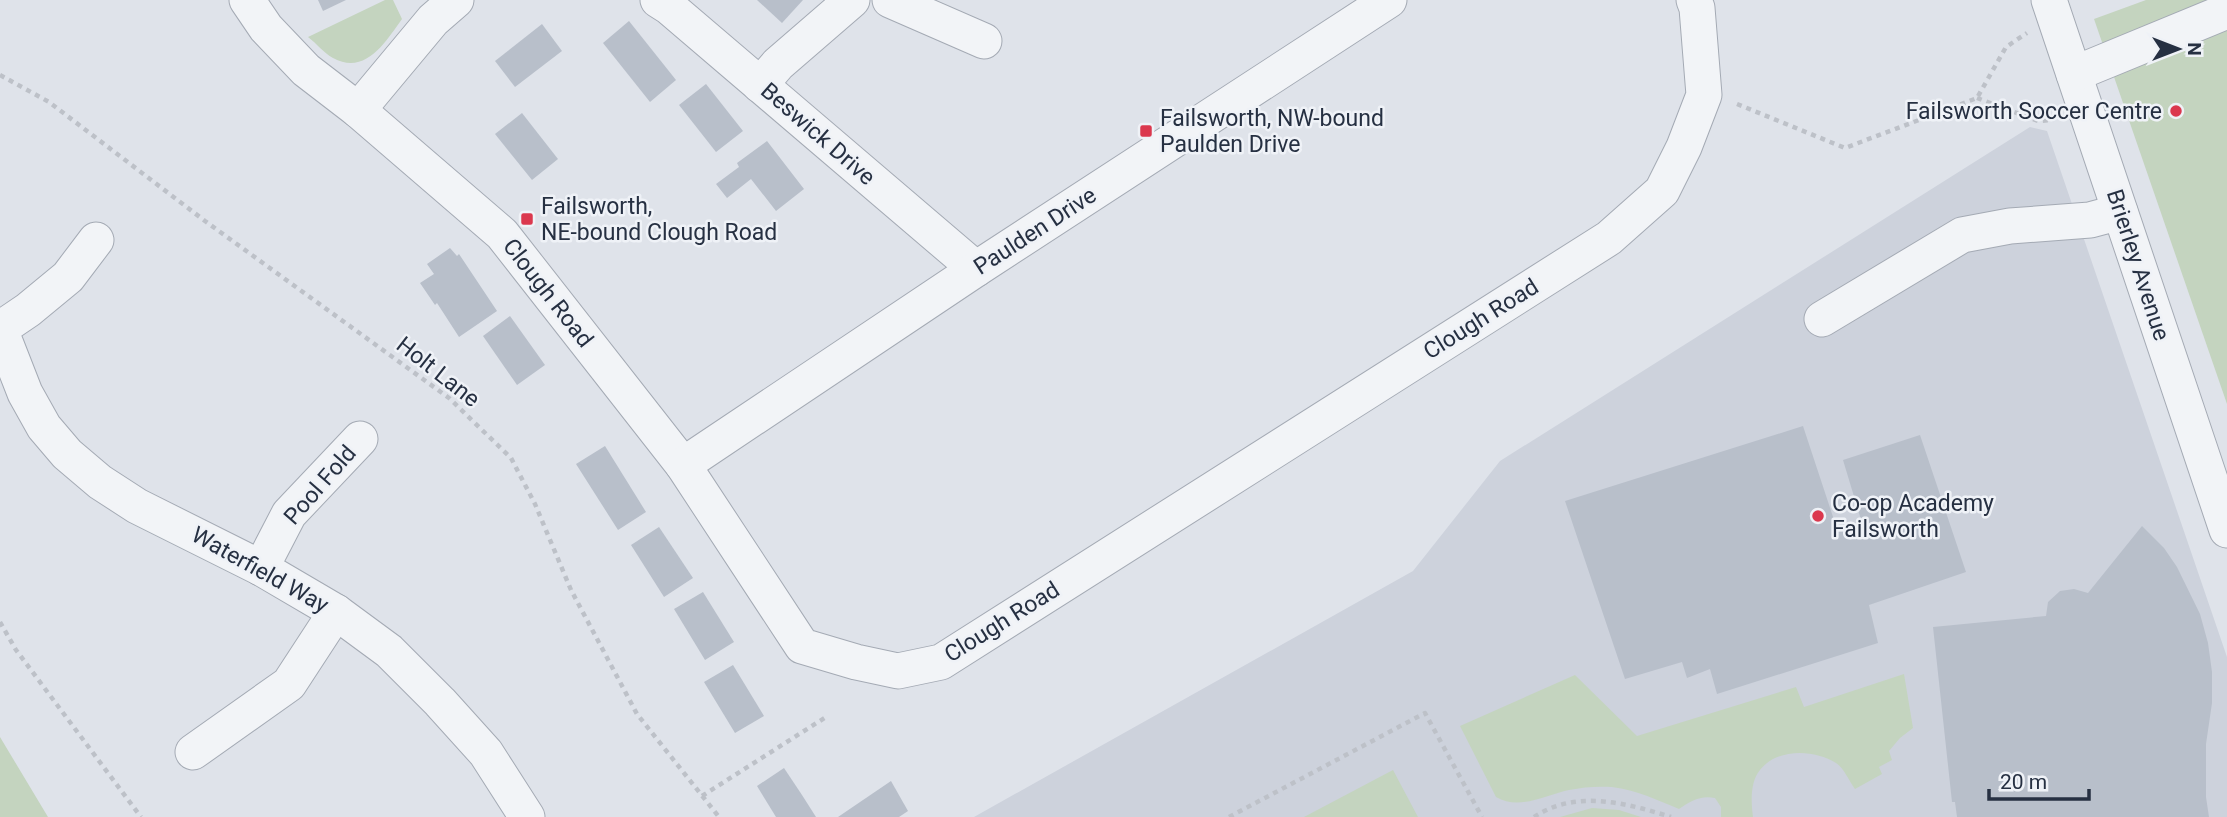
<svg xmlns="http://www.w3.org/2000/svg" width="2227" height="817" viewBox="0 0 2227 817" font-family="Roboto,sans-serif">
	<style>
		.built { fill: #cdd2dc }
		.green { fill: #c4d4bf }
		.building { fill: #b8bfca }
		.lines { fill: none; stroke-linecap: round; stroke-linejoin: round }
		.minor-casing { stroke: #a4aab4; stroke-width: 37 }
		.path { stroke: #bdc1c8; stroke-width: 4.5; stroke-dasharray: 5 5; stroke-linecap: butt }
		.minor { stroke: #f2f4f7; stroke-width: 35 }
		.poi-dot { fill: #db384e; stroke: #eff2f7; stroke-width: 2.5 }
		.labels { text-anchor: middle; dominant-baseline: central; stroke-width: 5; stroke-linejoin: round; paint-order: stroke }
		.poi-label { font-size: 23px; fill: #263042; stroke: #eff2f7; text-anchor: start }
		.street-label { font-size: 23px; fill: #263042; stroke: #eff2f7 }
	</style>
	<rect width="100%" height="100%" fill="#dfe3ea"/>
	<polygon class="built" points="2030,127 2047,131 2227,657 2227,817 974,817 1413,571 1500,461"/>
	<g class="green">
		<path d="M385,0H393L402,19C386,41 366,76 333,58C324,53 316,43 308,37Z"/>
		<polygon points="2146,0 2227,0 2227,404 2094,19"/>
		<path d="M1904,674L1913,728L1900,738L1889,751L1892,760L1879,767L1882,774L1855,789C1849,781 1844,768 1836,763C1814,749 1777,748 1760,770C1750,782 1751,802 1753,817H1721V807L1715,798C1701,795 1690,801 1679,809C1657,800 1637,790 1612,787C1598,786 1583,787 1569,790C1545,795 1519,811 1496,797L1460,726L1575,675L1637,736L1796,687L1804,707Z"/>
		<polygon points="0,737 48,817 0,817"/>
		<polygon points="1393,770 1418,817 1304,817"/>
		<polygon points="1592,808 1619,810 1641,817 1560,817"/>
	</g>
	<g class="building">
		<polygon points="318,0 346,0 323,11"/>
		<polygon points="757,0 803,0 782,23"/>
		<polygon points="629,21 676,80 650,102 603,43"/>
		<polygon points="542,24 562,51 515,87 495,61"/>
		<polygon points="706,84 743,131 716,152 679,105"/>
		<polygon points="522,113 558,159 532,180 495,134"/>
		<polygon points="767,141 804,189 776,211 751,179 727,198 716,184 739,167 737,163"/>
		<polygon points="450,248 457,256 459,254 497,311 459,337 437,303 435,305 420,283 434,274 427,264"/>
		<polygon points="510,316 545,365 517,385 483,336"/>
		<polygon points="1803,426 1838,532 1862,523 1843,460 1920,435 1966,572 1869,605 1878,643 1717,694 1710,669 1687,678 1682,662 1625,679 1565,501"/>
		<polygon points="605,446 646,512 618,530 576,464"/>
		<polygon points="2142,526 2164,548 2177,567 2200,614 2208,643 2212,672 2212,703 2206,744 2206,797 2209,817 1957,817 1955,802 1952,802 1933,627 2046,616 2048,602 2060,591 2074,589 2088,593"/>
		<polygon points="659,527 693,578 664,597 631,545"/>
		<polygon points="703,592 734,642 705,660 674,609"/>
		<polygon points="733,665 764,716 735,733 704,682"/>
		<polygon points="784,768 802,795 816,817 776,817 757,786"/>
		<polygon points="891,781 908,811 899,817 838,817"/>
	</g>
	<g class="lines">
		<g class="minor-casing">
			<g id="minor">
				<polyline points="247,0 266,28 306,70 358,110 502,234 683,465 802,646 856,662 898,671 941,662 1609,238 1662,191 1684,147 1704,95 1697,8 1694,0"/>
				<polyline points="658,0 669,7 976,269"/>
				<polyline points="890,0 984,41"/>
				<polyline points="2049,0 2227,530"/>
				<polyline points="2074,74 2227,11"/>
				<polyline points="760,85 778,64 852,0"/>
				<polyline points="358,110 433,20 456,0"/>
				<polyline points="96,240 68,277 28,310 0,329 25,393 44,427 67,454 100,482 137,506 261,568 336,612 389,651 440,702 486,753 527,817"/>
				<polyline points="1822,319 1962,235 2010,226 2090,220 2120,212"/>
				<polyline points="683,465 976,269 1389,0"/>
				<polyline points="261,568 289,514 360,439"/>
				<polyline points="193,752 289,684 336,612"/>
			</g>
		</g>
		<g class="path">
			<polyline points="0,75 49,102 205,221 449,398 511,458 535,504 571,590 637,714 719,817"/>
			<polyline points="1977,98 2038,121 2053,120"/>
			<polyline points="1737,104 1845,148 1977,98 2006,47 2027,33"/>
			<polyline points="0,622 16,650 141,817"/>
			<polyline points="702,796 826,717"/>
			<polyline points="1229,817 1425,713 1482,817"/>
			<path d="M1534,817C1576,789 1626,803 1671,817"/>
		</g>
		<use href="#minor" class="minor"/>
	</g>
	<g class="poi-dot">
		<circle cx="2176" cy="111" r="7"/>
		<rect x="1139" y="124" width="14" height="14" rx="3.5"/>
		<rect x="520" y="212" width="14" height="14" rx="3.5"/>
		<circle cx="1818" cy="516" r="7"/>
	</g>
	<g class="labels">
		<g class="poi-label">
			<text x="2162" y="111" text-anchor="end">Failsworth Soccer Centre</text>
			<text x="1160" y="118">Failsworth, NW-bound<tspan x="1160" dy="26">Paulden Drive</tspan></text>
			<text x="541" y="206">Failsworth,<tspan x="541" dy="26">NE-bound Clough Road</tspan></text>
			<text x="1832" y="503">Co-op Academy<tspan x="1832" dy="26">Failsworth</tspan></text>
		</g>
		<g class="street-label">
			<text transform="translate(818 134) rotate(41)">Beswick Drive</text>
			<text transform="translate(1035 231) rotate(-33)">Paulden Drive</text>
			<text transform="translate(2138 265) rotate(72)">Brierley Avenue</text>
			<text transform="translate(548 293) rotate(52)">Clough Road</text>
			<text transform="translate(1481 319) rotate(-32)">Clough Road</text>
			<text transform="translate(438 372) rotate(38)">Holt Lane</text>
			<text transform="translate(320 485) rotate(-49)">Pool Fold</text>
			<text transform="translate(260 570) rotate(29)">Waterfield Way</text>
			<text transform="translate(1002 622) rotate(-32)">Clough Road</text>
		</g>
	</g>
	<g transform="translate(2178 49) rotate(90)" stroke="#eff2f7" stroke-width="5" paint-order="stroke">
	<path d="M0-5L12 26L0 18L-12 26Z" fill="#263042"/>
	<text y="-10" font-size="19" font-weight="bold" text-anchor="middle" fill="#263042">N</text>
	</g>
	<path d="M1989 789v10h100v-10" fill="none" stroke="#263042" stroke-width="3.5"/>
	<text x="2000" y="789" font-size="21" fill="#263042" stroke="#eff2f7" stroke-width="5" paint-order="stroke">20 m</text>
</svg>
